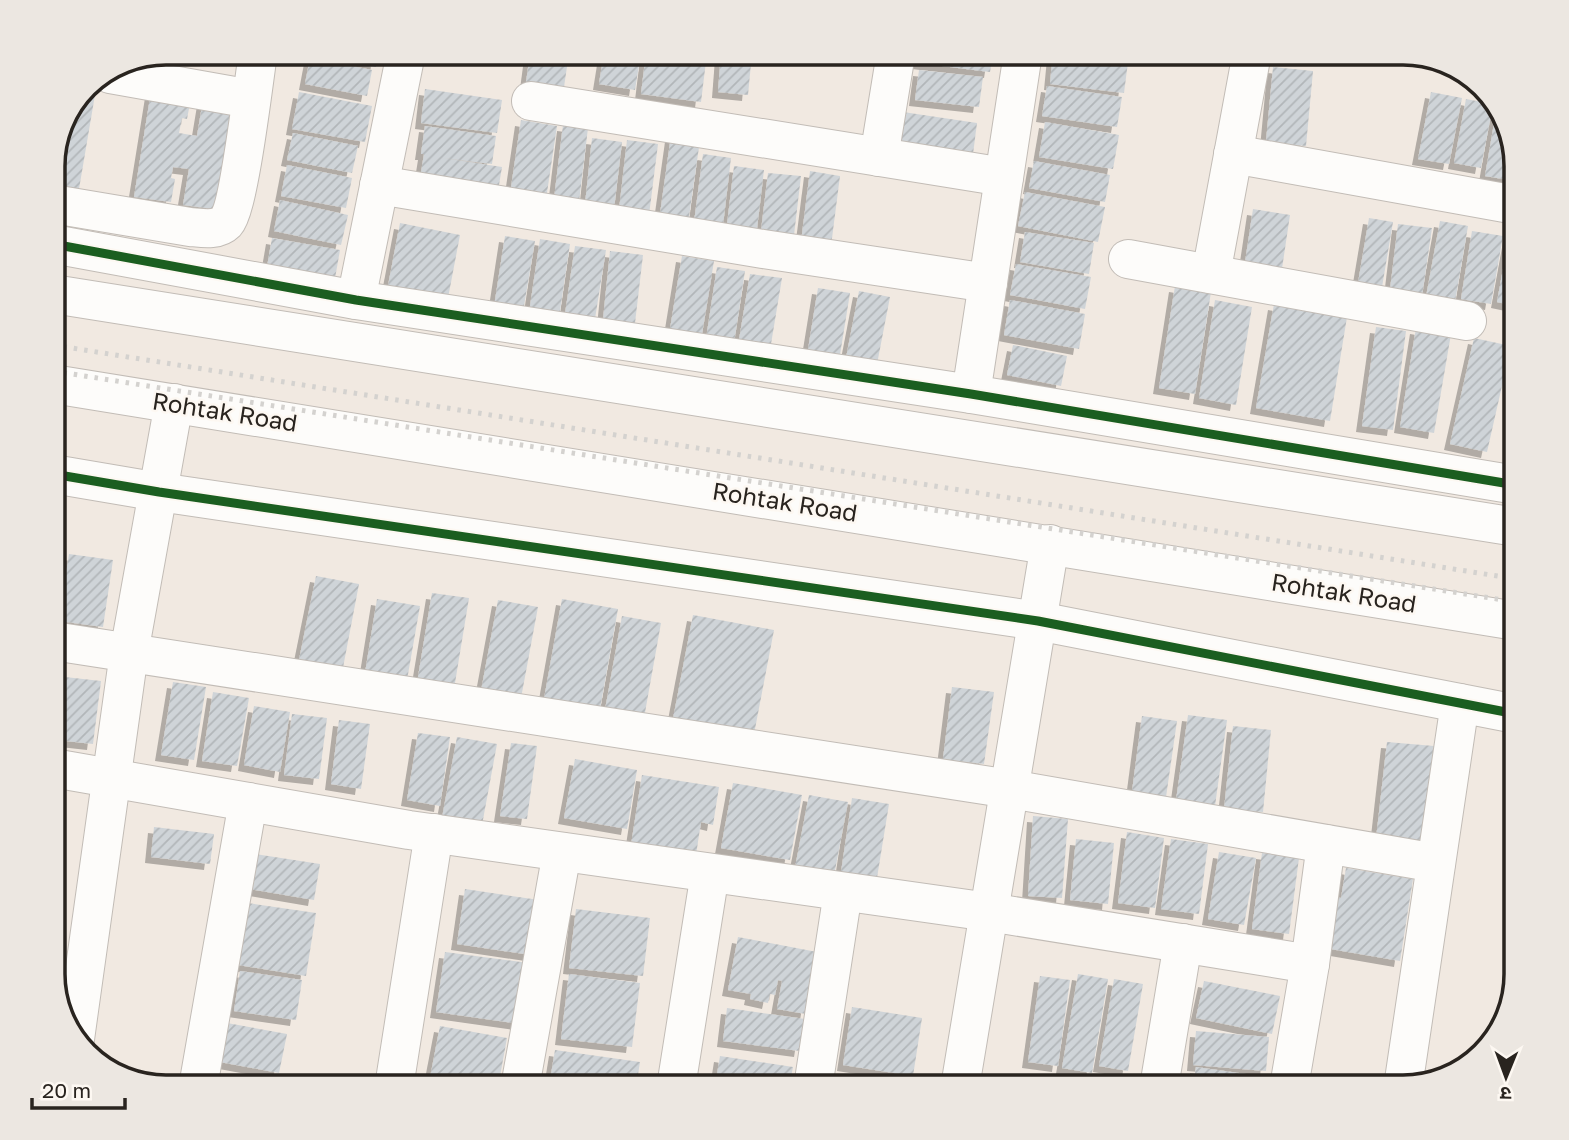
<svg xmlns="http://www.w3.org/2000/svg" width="1569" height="1140" viewBox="0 0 1569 1140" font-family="'Golos Text','Noto Sans Devanagari',sans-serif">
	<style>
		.building { fill: url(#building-hatch); filter: url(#shadow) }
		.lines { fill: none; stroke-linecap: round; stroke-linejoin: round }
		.minor-casing { stroke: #c2bcb6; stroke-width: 40 }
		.major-casing { stroke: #c2bcb6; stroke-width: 40 }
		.minor { stroke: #fdfcfa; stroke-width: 38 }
		.major { stroke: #fdfcfa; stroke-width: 38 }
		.rail { stroke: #d4d2cf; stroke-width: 5; stroke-dasharray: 3.5 7; stroke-linecap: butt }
		.cycleway-casing { stroke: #fdf8f2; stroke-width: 13 }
		.cycleway { stroke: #1b5e20; stroke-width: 9 }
		.labels { text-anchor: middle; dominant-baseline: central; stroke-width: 5; stroke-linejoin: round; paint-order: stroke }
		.street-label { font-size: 24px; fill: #29241f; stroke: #fdf8f2 }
		.rim { fill: none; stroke: #29241f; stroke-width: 3.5 }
	</style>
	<defs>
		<pattern id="building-hatch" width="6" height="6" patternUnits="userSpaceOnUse" patternTransform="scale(1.75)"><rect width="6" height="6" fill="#cfd4d8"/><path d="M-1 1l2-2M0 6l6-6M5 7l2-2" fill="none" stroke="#b2b6b9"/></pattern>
		<filter id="shadow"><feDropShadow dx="-6" dy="6" stdDeviation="0" flood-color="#0004"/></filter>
	</defs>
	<rect width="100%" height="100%" fill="#f1e9e1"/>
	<g class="building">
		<polygon points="166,52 178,53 175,75 130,66"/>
		<polygon points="305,53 378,53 376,67 305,56"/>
		<polygon points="479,53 517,53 516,59"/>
		<polygon points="530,53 569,53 564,87 526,83"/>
		<polygon points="604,53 641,53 635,90 599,84"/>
		<polygon points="646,53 707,53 701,102 641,94"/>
		<polygon points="721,53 752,53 748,95 718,92"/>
		<polygon points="920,53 993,53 990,72 918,63"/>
		<polygon points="1053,53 1128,62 1124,93 1050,84"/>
		<polygon points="310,58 372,70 367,96 305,84"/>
		<polygon points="1273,67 1313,71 1306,146 1266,142"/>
		<polygon points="919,70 983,77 979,107 915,100"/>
		<polygon points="90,82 97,83 79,189 53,185 53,158"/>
		<polygon points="1047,86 1122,97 1117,127 1042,116"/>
		<polygon points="425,89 502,100 497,133 421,123"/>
		<polygon points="151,92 191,98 187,119 182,118 179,133 197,136 203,100 239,106 221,210 183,205 189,169 173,167 171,178 175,179 171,202 134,197"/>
		<polygon points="299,92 372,106 365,142 292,129"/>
		<polygon points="1431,92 1462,98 1449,164 1418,159"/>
		<polygon points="1466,99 1493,104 1481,168 1454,163"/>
		<polygon points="1497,106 1505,115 1516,165 1515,181 1485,176"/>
		<polygon points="903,112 977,123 973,154 898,144"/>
		<polygon points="521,120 557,126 545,206 509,201"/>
		<polygon points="1045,122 1119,135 1113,169 1039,157"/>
		<polygon points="563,125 588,128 579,202 554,199"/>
		<polygon points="425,126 496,136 492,164 443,158 502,167 497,197 419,185 424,154 421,154"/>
		<polygon points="293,133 358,146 352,173 287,160"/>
		<polygon points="671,136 700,140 688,224 659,221"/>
		<polygon points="592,138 622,142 613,217 584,214"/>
		<polygon points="627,140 658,144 648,223 618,219"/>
		<polygon points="703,154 731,158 722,233 693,230"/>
		<polygon points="1034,161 1110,175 1105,202 1029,188"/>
		<polygon points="287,165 352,178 346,208 281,196"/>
		<polygon points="734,166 764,170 756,237 726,233"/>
		<polygon points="810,171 840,176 831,246 801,242"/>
		<polygon points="768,173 801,176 794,235 761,231"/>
		<polygon points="1025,192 1105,207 1098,242 1018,226"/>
		<polygon points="280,200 348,215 341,245 274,231"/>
		<polygon points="1253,209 1290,215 1280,282 1243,276"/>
		<polygon points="1369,218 1393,222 1381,293 1357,289"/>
		<polygon points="1440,221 1468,226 1455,302 1426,297"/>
		<polygon points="400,223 460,235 448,298 388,286"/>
		<polygon points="1398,224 1432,228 1421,303 1389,298"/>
		<polygon points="1472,231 1503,236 1491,304 1461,299"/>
		<polygon points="1025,232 1094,243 1089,274 1020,262"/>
		<polygon points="505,236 535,241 523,312 494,307"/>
		<polygon points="1509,236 1516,238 1516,306 1497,302"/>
		<polygon points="272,238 340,250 334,284 266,273"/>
		<polygon points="540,239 570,244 559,318 529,313"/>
		<polygon points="575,246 606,250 594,325 564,321"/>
		<polygon points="610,251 643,255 635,323 603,320"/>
		<polygon points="682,256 714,261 702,334 670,329"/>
		<polygon points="1016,264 1091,277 1085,309 1010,295"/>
		<polygon points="717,267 745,271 734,343 706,339"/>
		<polygon points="750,274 782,278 770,350 738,346"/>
		<polygon points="1175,286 1211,292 1195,394 1159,388"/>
		<polygon points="818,288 850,293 838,367 806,362"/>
		<polygon points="859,291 890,297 877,364 846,358"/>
		<polygon points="1010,300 1085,314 1079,349 1004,335"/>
		<polygon points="1215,300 1252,307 1236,405 1199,398"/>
		<polygon points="1274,304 1347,317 1330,421 1256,408"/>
		<polygon points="1376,327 1406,331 1393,430 1362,426"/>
		<polygon points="1416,328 1451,334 1434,433 1400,427"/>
		<polygon points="1474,338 1511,346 1487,452 1450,444"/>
		<polygon points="1013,345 1067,356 1061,386 1007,375"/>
		<polygon points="69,554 113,560 103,627 59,621"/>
		<polygon points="316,576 359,584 341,678 297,670"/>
		<polygon points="432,593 469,598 454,689 417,683"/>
		<polygon points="377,599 420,606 407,680 365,673"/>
		<polygon points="562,599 618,609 600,709 544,699"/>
		<polygon points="498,600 538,607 521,698 481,691"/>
		<polygon points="693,615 774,630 754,734 673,719"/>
		<polygon points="622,616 661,623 644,718 605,710"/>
		<polygon points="53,662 64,664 54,729 53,729"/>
		<polygon points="65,677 101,681 93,744 57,740"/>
		<polygon points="173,682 206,687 194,760 161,755"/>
		<polygon points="952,687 994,692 984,764 943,759"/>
		<polygon points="213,692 249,698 237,766 202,761"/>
		<polygon points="254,706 290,712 280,772 244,765"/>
		<polygon points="292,714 327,718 319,779 284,775"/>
		<polygon points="1188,715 1227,720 1214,813 1175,808"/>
		<polygon points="1142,716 1177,721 1165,804 1131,799"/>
		<polygon points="339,720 370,724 361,789 331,784"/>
		<polygon points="1233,726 1271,730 1263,812 1224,809"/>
		<polygon points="418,733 450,737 440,806 407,800"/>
		<polygon points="457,737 497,744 482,825 442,818"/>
		<polygon points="1387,742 1434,746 1424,844 1376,839"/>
		<polygon points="511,743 537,746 527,819 500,816"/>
		<polygon points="575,759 637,770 627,829 564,818"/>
		<polygon points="642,775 719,787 713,825 701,822 696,855 631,845"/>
		<polygon points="733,783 802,795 790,860 721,848"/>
		<polygon points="809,795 848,802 833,881 794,873"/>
		<polygon points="852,798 889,804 876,884 840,879"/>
		<polygon points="1033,816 1068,819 1062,898 1028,896"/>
		<polygon points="154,827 214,834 210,864 151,857"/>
		<polygon points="1127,832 1164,838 1155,908 1118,903"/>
		<polygon points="1076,839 1114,843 1108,904 1070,900"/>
		<polygon points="1171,839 1208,844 1199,914 1161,909"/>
		<polygon points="1219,852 1256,858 1244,925 1208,919"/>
		<polygon points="1262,853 1299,858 1289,934 1252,929"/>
		<polygon points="255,854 320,864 314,900 249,889"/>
		<polygon points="1346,868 1413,879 1400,961 1319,947 1327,896 1341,898"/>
		<polygon points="465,889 539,900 531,955 457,944"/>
		<polygon points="248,903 316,913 306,976 238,965"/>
		<polygon points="576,909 650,918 643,976 569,968"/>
		<polygon points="738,937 817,952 806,1014 777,1009 782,981 778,980 775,995 770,994 768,1003 750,999 751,994 728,990"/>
		<polygon points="445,952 536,964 527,1025 436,1012"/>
		<polygon points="240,971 302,980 296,1020 234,1011"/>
		<polygon points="569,974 640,983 632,1047 561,1039"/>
		<polygon points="1078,974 1108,979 1092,1073 1062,1068"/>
		<polygon points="1040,976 1070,980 1058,1066 1028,1062"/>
		<polygon points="1114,979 1143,984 1128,1071 1099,1066"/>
		<polygon points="1204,981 1280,996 1272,1034 1196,1018"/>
		<polygon points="852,1007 922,1018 913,1076 843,1065"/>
		<polygon points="727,1008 805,1019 800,1051 723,1041"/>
		<polygon points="216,1021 287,1034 279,1073 209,1060"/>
		<polygon points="440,1026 507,1038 498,1087 483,1087 430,1078"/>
		<polygon points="1196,1031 1269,1037 1266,1071 1193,1065"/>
		<polygon points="555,1050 640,1062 636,1087 549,1087"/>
		<polygon points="720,1056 793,1067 789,1087 715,1087"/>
		<polygon points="1196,1067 1267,1077 1266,1087 1193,1087"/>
		<polygon points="833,1078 895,1086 895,1087 832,1087"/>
	</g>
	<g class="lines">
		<g class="minor-casing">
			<g id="minor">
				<polyline points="110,74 251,99"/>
				<polyline points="531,101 1004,177"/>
				<polyline points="1233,154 1516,205"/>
				<polyline points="879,157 896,53"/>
				<polyline points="379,185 763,249 988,283"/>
				<path d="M53,204L190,227C202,228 217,231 226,222C239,208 254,79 258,53"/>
				<polyline points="53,244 356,300 971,394 1516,485"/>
				<polyline points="1128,259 1467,321"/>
				<polyline points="1211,274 1252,53"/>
				<polyline points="356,300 406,53"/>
				<polyline points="971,394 1023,53"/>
				<polyline points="53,474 159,492 1038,621 1516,714"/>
				<polyline points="53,641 1010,789 1436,863"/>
				<polyline points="53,768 409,830 989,912 1310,964"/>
				<polyline points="75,1039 129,653 174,403"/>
				<polyline points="198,1087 248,802"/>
				<polyline points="394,1087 434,833"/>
				<polyline points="520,1087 562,852"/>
				<polyline points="676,1087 710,873"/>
				<polyline points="813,1087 843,892"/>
				<polyline points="960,1087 1050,544"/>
				<polyline points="1159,1087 1183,943"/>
				<polyline points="1289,1087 1310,964 1326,844"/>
				<polyline points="1403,1087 1460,703"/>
			</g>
		</g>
		<g class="major-casing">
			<g id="major">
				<polyline points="53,294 1516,527"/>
				<polyline points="53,384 1516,621"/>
			</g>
		</g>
		<use href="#minor" class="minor"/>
		<use href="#major" class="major"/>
		<g class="rail">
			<polyline points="53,345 1516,579"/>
			<polyline points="53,371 1516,602"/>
		</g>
		<g class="cycleway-casing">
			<g id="cycleway">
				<polyline points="53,244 356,300 971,394 1516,485"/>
				<polyline points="53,474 159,492 1038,621 1516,714"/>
			</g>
		</g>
		<use href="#cycleway" class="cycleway"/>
	</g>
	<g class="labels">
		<g class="street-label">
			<text transform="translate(225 411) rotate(9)">Rohtak Road</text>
			<text transform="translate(785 501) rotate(9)">Rohtak Road</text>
			<text transform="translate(1344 592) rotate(9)">Rohtak Road</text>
		</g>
	</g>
	<path d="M0 0H1569V1140H0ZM166 65H1403A101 101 0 0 1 1504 166V974A101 101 0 0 1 1403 1075H166A101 101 0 0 1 65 974V166A101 101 0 0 1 166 65Z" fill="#ece7e1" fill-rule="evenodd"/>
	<path class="rim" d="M166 65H1403A101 101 0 0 1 1504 166V974A101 101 0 0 1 1403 1075H166A101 101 0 0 1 65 974V166A101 101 0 0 1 166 65Z"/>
	<g transform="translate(1506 1077) rotate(181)" stroke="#fdf8f2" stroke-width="5" paint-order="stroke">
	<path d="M0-5L12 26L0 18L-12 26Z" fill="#29241f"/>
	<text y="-10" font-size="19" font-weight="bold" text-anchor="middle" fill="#29241f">उ</text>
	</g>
	<path d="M32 1098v10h93v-10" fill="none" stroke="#29241f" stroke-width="3.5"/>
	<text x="42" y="1098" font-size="21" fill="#29241f" stroke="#fdf8f2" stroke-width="5" paint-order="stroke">20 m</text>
</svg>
